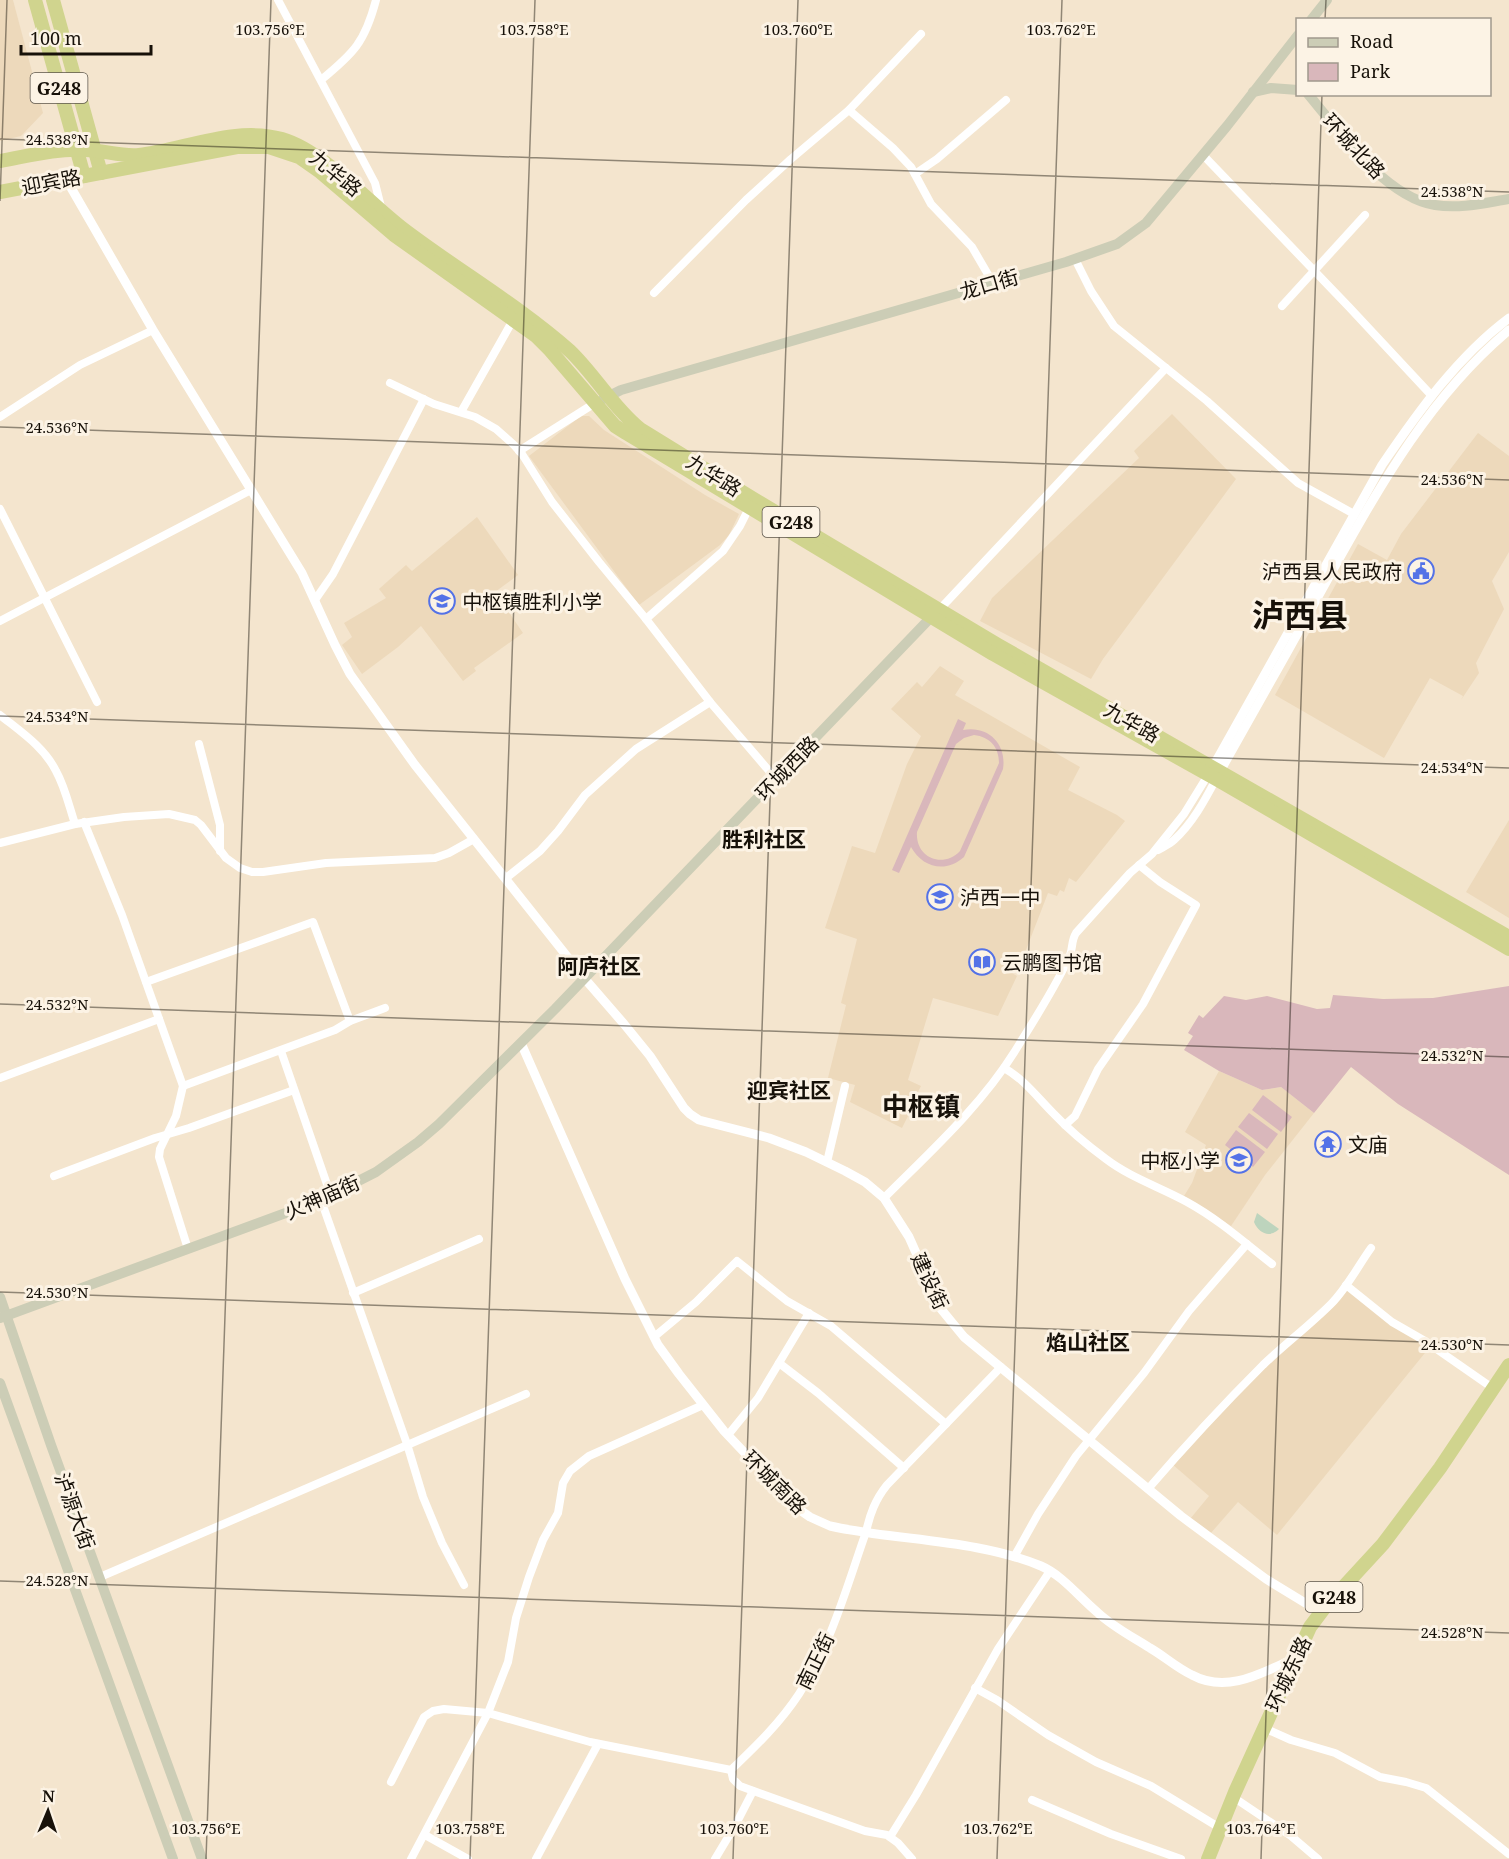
<svg xmlns="http://www.w3.org/2000/svg" width="1509" height="1859" viewBox="0 0 1509 1859" font-family="'Noto Serif','Noto Sans SC',serif">
	<style>
		.built { fill: #edd9bb }
		.green { fill: #d9b7bb; fill-rule: evenodd }
		.water { fill: #bdd4bd }
		.lines { fill: none; stroke-linecap: round; stroke-linejoin: round }
		.minor { stroke: #fff; stroke-width: 8 }
		.tertiary { stroke: #fff; stroke-width: 9 }
		.secondary { stroke: #cccdb6; stroke-width: 10 }
		.trunk { stroke: #d0d48e; stroke-width: 14 }
		.ticks { fill: none; stroke: #171109; stroke-width: 1.5; stroke-opacity: 0.45 }
		.labels { text-anchor: middle; dominant-baseline: central; stroke-width: 6; stroke-linejoin: round; paint-order: stroke }
		.shield { fill: #fcf3e5; stroke: #5c554b; stroke-width: 1.5 }
		.shield-label { font-size: 18px; font-weight: bold; fill: #171109 }
		.street-label { font-size: 20px; fill: #171109; stroke: #fcf3e5 }
		.poi-label { font-size: 20px; fill: #171109; stroke: #fcf3e5; text-anchor: start }
		.neighbourhood-label { font-size: 21px; font-weight: bold; fill: #171109; stroke: #fcf3e5 }
		.district-label { font-size: 26px; font-weight: bold; fill: #171109; stroke: #fcf3e5 }
		.town-label { font-size: 32px; font-weight: bold; fill: #171109; stroke: #fcf3e5 }
		.ticks-label { font-size: 15px; text-anchor: middle; fill: #171109; stroke: #fcf3e5; stroke-width: 6; stroke-linejoin: round; paint-order: stroke }
	</style>
	<rect width="100%" height="100%" fill="#f4e5ce"/>
	<g class="built">
		<polygon points="0,0 13,0 43,113 21,136 0,141"/>
		<polygon points="1172,414 1236,479 1103,659 1091,679 980,621 992,598 1139,458 1134,451"/>
		<polygon points="581,416 589,416 604,430 705,495 739,514 729,535 720,545 639,605 529,456"/>
		<polygon points="1478,433 1509,456 1509,552 1492,581 1504,609 1476,663 1479,673 1461,700 1463,696 1430,678 1384,758 1275,695 1358,544 1387,560 1401,534"/>
		<polygon points="477,517 518,575 495,592 523,633 474,668 476,671 463,681 421,626 398,647 362,674 342,645 352,637 344,623 386,598 379,589 406,565 412,571"/>
		<polygon points="940,666 964,681 955,695 1080,767 1068,790 1117,815 1125,821 1076,882 1069,878 1064,892 1060,890 1057,896 1048,893 1026,950 1012,973 1017,976 998,1016 933,998 908,1080 921,1086 907,1114 908,1116 902,1128 850,1102 855,1085 828,1078 846,1005 841,1003 857,939 825,928 852,846 875,853 907,764 921,736 891,709 917,682 922,687"/>
		<polygon points="1509,820 1509,918 1466,892"/>
		<polygon points="1219,1071 1262,1090 1281,1087 1314,1113 1265,1175 1231,1226 1184,1196 1192,1183 1206,1145 1185,1132"/>
		<polygon points="1347,1288 1395,1326 1429,1348 1277,1535 1238,1502 1210,1534 1190,1519 1209,1496 1172,1464 1270,1361"/>
	</g>
	<g class="green">
		<path d="M958,719L966,723L963,730C988,725 1007,744 1003,769L964,857C945,874 922,867 911,847L899,873L892,870ZM974,735C990,737 999,747 999,763L960,851C943,869 915,858 917,832L956,744L964,738Z"/>
		<polygon points="1509,986 1509,1175 1398,1104 1351,1067 1314,1113 1281,1087 1262,1090 1219,1071 1184,1050 1193,1036 1188,1033 1199,1015 1203,1018 1224,996 1246,1000 1267,996 1317,1009 1330,1008 1333,995 1383,999 1433,998"/>
		<polygon points="1263,1095 1292,1117 1281,1132 1252,1110"/>
		<polygon points="1249,1113 1278,1134 1267,1149 1238,1127"/>
		<polygon points="1236,1130 1265,1152 1253,1167 1225,1145"/>
	</g>
	<path class="water" d="M1257,1213L1279,1229C1270,1238 1259,1234 1254,1222Z"/>
	<g class="lines">
		<g class="minor">
			<polyline points="278,0 375,183 381,207"/>
			<path d="M321,80C354,53 365,42 376,0"/>
			<polyline points="849,110 893,148 911,167 931,204 972,247 993,283"/>
			<polyline points="1203,155 1349,307 1432,396"/>
			<polyline points="915,174 937,159 1006,100"/>
			<polyline points="1075,259 1091,291 1114,326 1207,401 1298,483 1354,514"/>
			<polyline points="654,293 746,200 791,159 849,110 921,34"/>
			<polyline points="1282,306 1365,215"/>
			<polyline points="390,383 434,404 475,417 496,429 514,445 522,454 552,502 599,562 646,619 710,702 776,779"/>
			<polyline points="461,412 513,320"/>
			<polyline points="0,417 80,365 153,330"/>
			<polyline points="519,451 595,403"/>
			<polyline points="0,509 97,702"/>
			<polyline points="315,600 333,574 424,399"/>
			<polyline points="939,610 1166,368"/>
			<polyline points="646,619 723,551 740,526 749,508"/>
			<polyline points="0,621 251,490"/>
			<path d="M0,715C21,732 44,747 56,771C65,787 69,806 75,824"/>
			<polyline points="199,744 220,825 220,851"/>
			<polyline points="84,822 122,915 183,1086 176,1116 160,1149 159,1157 188,1249"/>
			<polyline points="0,843 75,824 124,817 169,814 195,820 201,825 226,858 240,868 252,872 263,872 326,863 435,858 449,853 474,839"/>
			<path d="M1158,850C1163,847 1170,844 1174,840C1192,824 1205,800 1216,779"/>
			<polyline points="506,878 540,851 558,831 585,795 636,749 710,702"/>
			<polyline points="146,982 313,922 350,1021"/>
			<polyline points="281,1051 331,1196"/>
			<path d="M1004,1068C1024,1079 1038,1098 1054,1114C1070,1131 1087,1145 1106,1159C1131,1178 1160,1187 1187,1202C1218,1219 1244,1242 1272,1264"/>
			<polyline points="0,1078 159,1019"/>
			<polyline points="183,1086 335,1030 350,1021 385,1008"/>
			<polyline points="1065,1125 1075,1116 1098,1069 1143,1004 1196,905 1160,882 1139,865"/>
			<polyline points="827,1162 845,1086"/>
			<polyline points="54,1176 155,1138 189,1128 294,1090"/>
			<path d="M884,1198C931,1151 980,1107 1015,1051C1033,1022 1057,985 1070,955C1073,948 1071,941 1076,933L1130,873L1152,854L1184,814L1208,775"/>
			<polyline points="321,1200 407,1444 423,1497 442,1543 464,1585"/>
			<polyline points="1346,1285 1392,1322 1425,1341 1494,1389"/>
			<polyline points="353,1293 479,1239"/>
			<polyline points="654,1337 696,1302 737,1261 787,1301 831,1326 946,1424"/>
			<polyline points="779,1363 818,1393 904,1468"/>
			<polyline points="728,1435 758,1398 809,1313"/>
			<path d="M1148,1489C1185,1446 1223,1405 1263,1365C1285,1344 1310,1325 1331,1304C1347,1288 1358,1266 1371,1248"/>
			<polyline points="1014,1557 1038,1514 1076,1456 1144,1373 1189,1311 1247,1244"/>
			<polyline points="100,1577 526,1394"/>
			<polyline points="975,1688 997,1700 1048,1735 1096,1762 1151,1786 1220,1828"/>
			<polyline points="1264,1728 1291,1740 1335,1753 1380,1777 1406,1782 1426,1788 1509,1854"/>
			<path d="M731,1770C756,1746 780,1723 799,1694C831,1645 847,1586 866,1532C870,1514 875,1500 887,1485L1001,1367"/>
			<polyline points="731,1770 733,1779 740,1786 865,1831 887,1835 898,1843 912,1859"/>
			<polyline points="391,1782 424,1717 433,1711 444,1709 488,1713 590,1742 731,1770"/>
			<polyline points="1233,1797 1291,1836 1318,1859"/>
			<polyline points="1032,1800 1111,1834 1181,1859"/>
			<polyline points="425,1835 468,1859"/>
			<polyline points="890,1837 916,1795 998,1649 1050,1571"/>
			<polyline points="411,1859 488,1713 508,1662 516,1618 529,1577 543,1540 558,1513 563,1483 570,1471 589,1456 703,1405"/>
			<polyline points="536,1859 598,1744"/>
			<polyline points="715,1859 736,1824 753,1791"/>
		</g>
		<g class="tertiary">
			<polyline points="66,179 153,330 302,573 335,645 350,674 415,765 585,979 624,1024 650,1056 684,1108 690,1114 699,1120 769,1138 806,1152 845,1171 865,1182 884,1198 909,1237 941,1309 964,1337 1181,1516 1266,1579 1320,1612"/>
			<path d="M1210,772L1382,465C1418,412 1458,356 1509,318"/>
			<path d="M1218,775C1256,708 1293,642 1330,575C1380,486 1429,397 1509,330"/>
			<path d="M521,1043L625,1279L658,1345L679,1374L724,1431L797,1508L810,1517L830,1526C898,1541 976,1539 1041,1566C1062,1575 1079,1597 1097,1612C1113,1627 1131,1636 1150,1648C1164,1656 1177,1668 1192,1675C1227,1694 1262,1673 1295,1658"/>
		</g>
		<g class="secondary">
			<polyline points="1311,20 1327,0"/>
			<polyline points="1253,92 1271,88 1298,90"/>
			<path d="M1308,94C1339,131 1385,197 1435,205C1460,209 1484,203 1509,199"/>
			<polyline points="603,399 621,390 1066,262 1117,244 1146,223 1227,126 1298,35"/>
			<polyline points="0,1297 51,1445 202,1859"/>
			<polyline points="0,1318 321,1200 376,1172 418,1142 439,1124 555,1009 936,612"/>
			<polyline points="0,1383 173,1859"/>
		</g>
		<g class="trunk">
			<polyline points="35,0 84,176"/>
			<polyline points="53,0 101,173"/>
			<path d="M0,161C28,156 57,148 85,150C103,150 122,157 139,155C186,149 235,126 282,139C323,151 367,201 402,228C457,270 518,305 570,351C595,375 612,406 640,429L752,498L998,645L1509,937"/>
			<polyline points="0,192 237,147 269,147 299,157 319,171 394,235 536,336 549,349 615,426 626,433 993,654 1216,779 1509,949"/>
			<polyline points="1208,1859 1235,1792 1310,1627 1325,1607 1383,1544 1440,1468 1509,1365"/>
		</g>
	</g>
	<path class="ticks" d="M1325,20L1326,0M0,139L1509,192M0,201L7,0M0,427L1509,480M0,716L1509,768M0,1004L1509,1057M0,1292L1509,1345M0,1581L1509,1633M206,1859L271,0M470,1859L535,0M733,1859L798,0M997,1859L1062,0M1261,1859L1322,94"/>
	<defs>
		<g id="civic-ring" transform="scale(1.35)"><circle r="9.5" fill="#fcf3e5" stroke="#5472e7" stroke-width="1.5"/><path d="M-.6-6.5H3V-4.5H.6V-3L4-1V1h2V6H-6V1h2V-1L-.6-3ZM-1.2 2.5V6h2.4V2.5Z" fill="#5472e7"/></g>
		<g id="school-ring" transform="scale(1.35)"><circle r="9.5" fill="#fcf3e5" stroke="#5472e7" stroke-width="1.5"/><path d="M0-5L7-2L0 1L-7-2ZM-4 1L0 2.5L4 1V4Q0 6-4 4Z" fill="#5472e7"/></g>
		<g id="library-ring" transform="scale(1.35)"><circle r="9.5" fill="#fcf3e5" stroke="#5472e7" stroke-width="1.5"/><path d="M-6-4Q-3-5.5-.7-3.5V5Q-3 3-6 4ZM6-4Q3-5.5 .7-3.5V5Q3 3 6 4Z" fill="#5472e7"/></g>
		<g id="temple-ring" transform="scale(1.35)"><circle r="9.5" fill="#fcf3e5" stroke="#5472e7" stroke-width="1.5"/><path d="M0-6L5-2H3V0L6.5 2.5H4V6H1.5V3h-3V6H-4V2.5H-6.5L-3 0V-2H-5Z" fill="#5472e7"/></g>
	</defs>
	<g fill-rule="evenodd">
		<use href="#civic-ring" x="1421" y="571"/>
		<use href="#school-ring" x="442" y="601"/>
		<use href="#school-ring" x="940" y="897"/>
		<use href="#library-ring" x="982" y="962"/>
		<use href="#temple-ring" x="1328" y="1144"/>
		<use href="#school-ring" x="1239" y="1160"/>
	</g>
	<g class="labels">
		<g class="shield">
			<rect x="30.5" y="73" width="57" height="30" rx="4.5"/>
			<rect x="762.5" y="507" width="57" height="30" rx="4.5"/>
			<rect x="1305.5" y="1582" width="57" height="30" rx="4.5"/>
		</g>
		<g class="shield-label">
			<text x="59" y="88">G248</text>
			<text x="791" y="522">G248</text>
			<text x="1334" y="1597">G248</text>
		</g>
		<g class="street-label">
			<text transform="translate(1354 146) rotate(47)">环城北路</text>
			<text transform="translate(336 173) rotate(39)">九华路</text>
			<text transform="translate(51 182) rotate(-11)">迎宾路</text>
			<text transform="translate(989 284) rotate(-16)">龙口街</text>
			<text transform="translate(714 475) rotate(32)">九华路</text>
			<text transform="translate(1132 722) rotate(29)">九华路</text>
			<text transform="translate(787 768) rotate(-46)">环城西路</text>
			<text transform="translate(322 1197) rotate(-24)">火神庙街</text>
			<text transform="translate(930 1281) rotate(65)">建设街</text>
			<text transform="translate(775 1482) rotate(45)">环城南路</text>
			<text transform="translate(75 1511) rotate(70)">泸源大街</text>
			<text transform="translate(815 1661) rotate(-64)">南正街</text>
			<text transform="translate(1288 1674) rotate(-65)">环城东路</text>
		</g>
		<g class="poi-label">
			<text x="1402" y="571" text-anchor="end">泸西县人民政府</text>
			<text x="462" y="601">中枢镇胜利小学</text>
			<text x="960" y="897">泸西一中</text>
			<text x="1002" y="962">云鹏图书馆</text>
			<text x="1348" y="1144">文庙</text>
			<text x="1220" y="1160" text-anchor="end">中枢小学</text>
		</g>
		<g class="neighbourhood-label">
			<text x="764" y="839">胜利社区</text>
			<text x="599" y="966">阿庐社区</text>
			<text x="789" y="1090">迎宾社区</text>
			<text x="1088" y="1342">焰山社区</text>
		</g>
		<g class="district-label">
			<text x="921" y="1106">中枢镇</text>
		</g>
		<g class="town-label">
			<text x="1300" y="614">泸西县</text>
		</g>
	</g>
	<g class="ticks-label">
		<text x="270" y="35">103.756°E</text>
		<text x="534" y="35">103.758°E</text>
		<text x="798" y="35">103.760°E</text>
		<text x="1061" y="35">103.762°E</text>
		<text x="57" y="145">24.538°N</text>
		<text x="1452" y="197">24.538°N</text>
		<text x="57" y="433">24.536°N</text>
		<text x="1452" y="485">24.536°N</text>
		<text x="57" y="722">24.534°N</text>
		<text x="1452" y="773">24.534°N</text>
		<text x="57" y="1010">24.532°N</text>
		<text x="1452" y="1061">24.532°N</text>
		<text x="57" y="1298">24.530°N</text>
		<text x="1452" y="1350">24.530°N</text>
		<text x="57" y="1586">24.528°N</text>
		<text x="1452" y="1638">24.528°N</text>
		<text x="206" y="1834">103.756°E</text>
		<text x="470" y="1834">103.758°E</text>
		<text x="734" y="1834">103.760°E</text>
		<text x="998" y="1834">103.762°E</text>
		<text x="1261" y="1834">103.764°E</text>
	</g>
	<rect x="1296" y="18" width="195" height="78" fill="#fcf3e5" stroke="#a0998d" stroke-width="1.5"/>
	<rect x="1308" y="38" width="30" height="9" fill="#cccdb6" stroke="#a0998d" stroke-width="1.5"/>
	<text x="1350" y="48" font-size="18" fill="#171109">Road</text>
	<rect x="1308" y="63" width="30" height="18" fill="#d9b7bb" stroke="#a0998d" stroke-width="1.5"/>
	<text x="1350" y="78" font-size="18" fill="#171109">Park</text>
	<g transform="translate(48 1811) rotate(2)" stroke="#fcf3e5" stroke-width="4.5" paint-order="stroke">
	<path d="M0-4.5L10 22L0 15L-10 22Z" fill="#171109"/>
	<text y="-9" font-size="16" font-weight="bold" text-anchor="middle" fill="#171109">N</text>
	</g>
	<path d="M21 45v9h130v-9" fill="none" stroke="#171109" stroke-width="3"/>
	<text x="30" y="45" font-size="18" fill="#171109" stroke="#fcf3e5" stroke-width="4.5" paint-order="stroke">100 m</text>
</svg>
